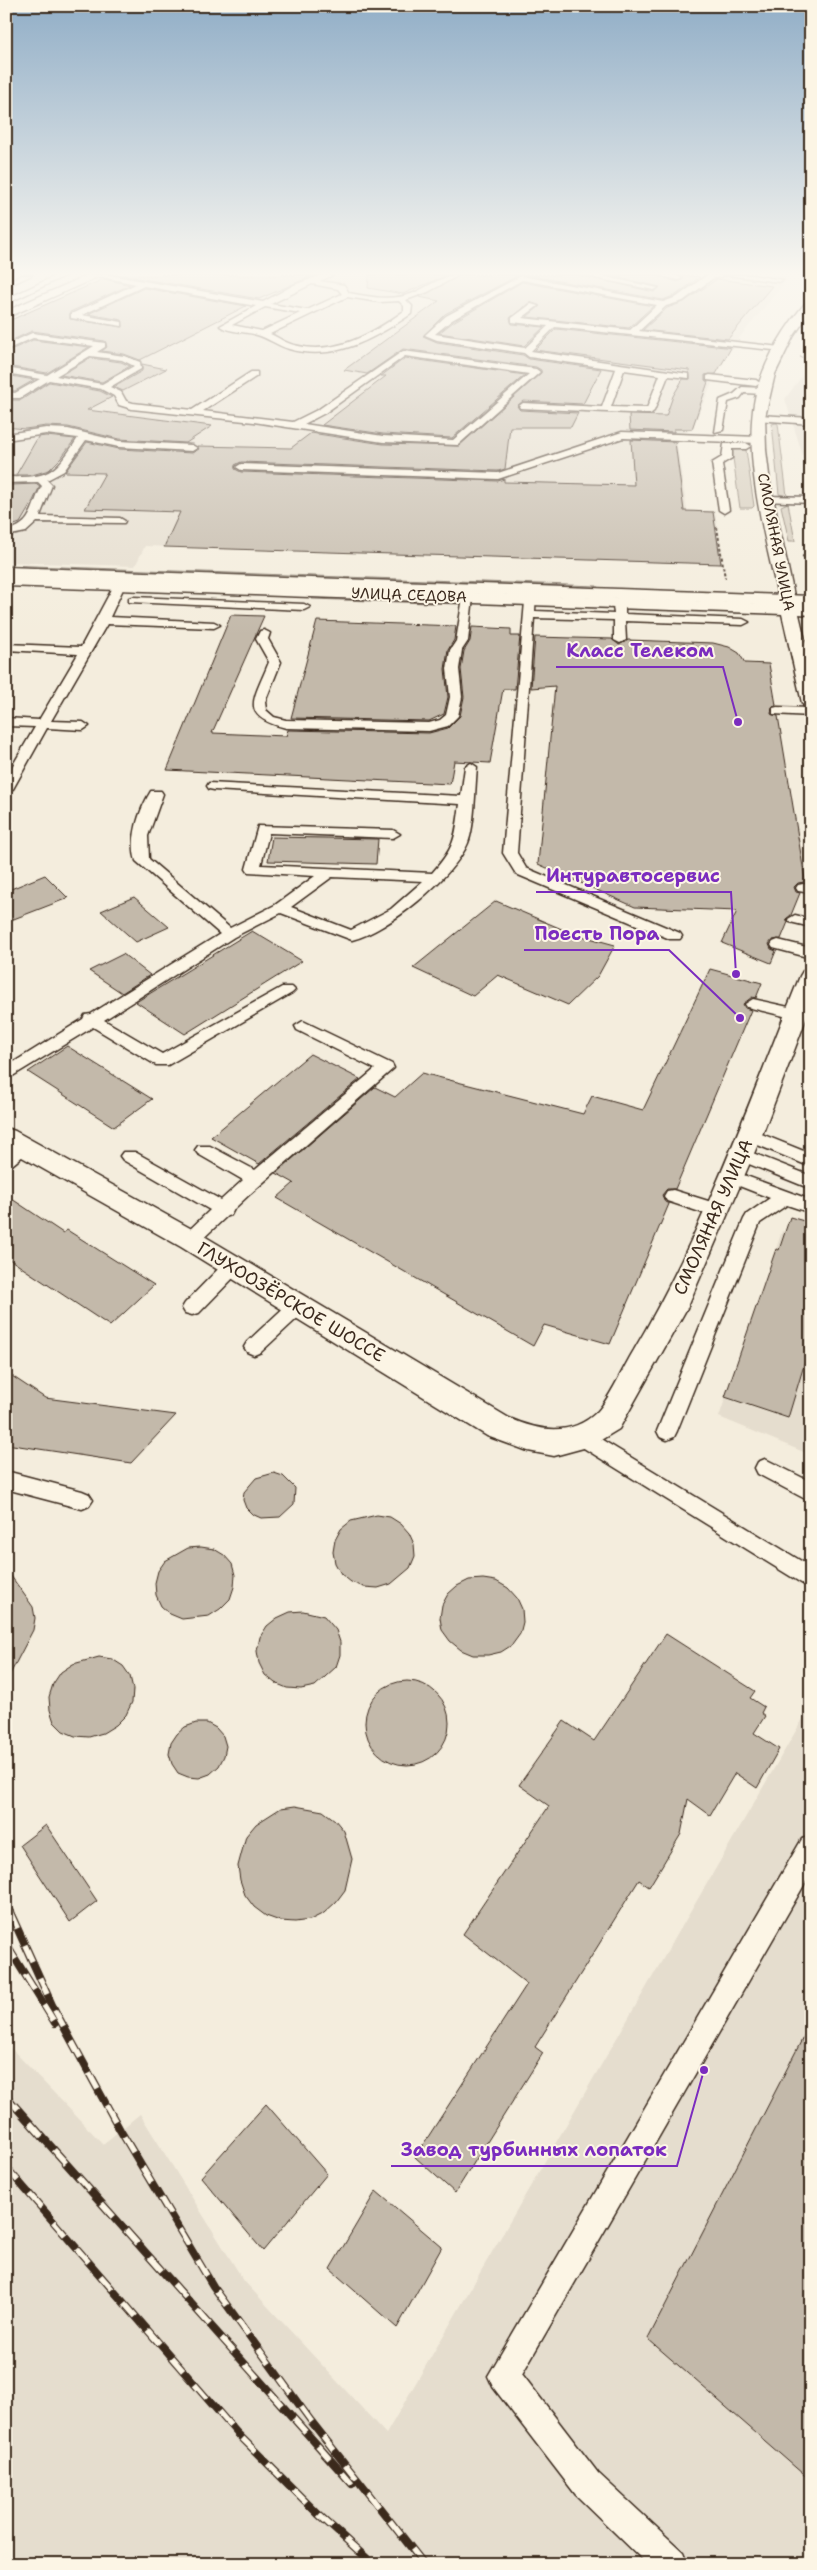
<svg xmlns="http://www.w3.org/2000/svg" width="817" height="2570" viewBox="0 0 817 2570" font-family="'Shantell Sans',sans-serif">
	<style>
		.built { fill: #e5ddce }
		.green { fill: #d6cdbd; stroke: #887c6e }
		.building { fill: #c3b9aa; stroke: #3b2a1e }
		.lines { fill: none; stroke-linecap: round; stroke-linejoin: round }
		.service-casing { stroke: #3b2a1e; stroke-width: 3 }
		.minor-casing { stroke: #3b2a1e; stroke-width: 3 }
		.tertiary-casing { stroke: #3b2a1e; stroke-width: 3 }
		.path-far1 { stroke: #3b2a1e; stroke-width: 1; stroke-dasharray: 2.5 2; stroke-linecap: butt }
		.path { stroke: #3b2a1e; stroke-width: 2; stroke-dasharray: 3 2; stroke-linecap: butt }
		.service { fill: #fcf5e5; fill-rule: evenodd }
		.minor { fill: #fcf5e5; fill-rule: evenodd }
		.tertiary { fill: #fcf5e5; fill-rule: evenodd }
		.rail-far1-casing { stroke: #3b2a1e; stroke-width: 6 }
		.rail-casing { stroke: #3b2a1e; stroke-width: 8 }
		.rail-far1 { stroke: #fcf5e5; stroke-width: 4.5; stroke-dasharray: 14; stroke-linecap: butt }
		.rail { stroke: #fcf5e5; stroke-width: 5.5; stroke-dasharray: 18; stroke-linecap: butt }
		.labels { text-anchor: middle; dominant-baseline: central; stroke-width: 4; stroke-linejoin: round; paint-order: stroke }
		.far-street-label { font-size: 15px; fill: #3b2a1e; stroke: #fcf5e5 }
		.street-label { font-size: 18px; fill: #3b2a1e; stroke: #fcf5e5 }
		.leader { fill: none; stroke: #7b2cbf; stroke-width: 2 }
		.callout-dot { fill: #7b2cbf; stroke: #fcf5e5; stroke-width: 2 }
		.callout-label { font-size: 19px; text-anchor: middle; font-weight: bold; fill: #7b2cbf; stroke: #fcf5e5; stroke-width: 4; stroke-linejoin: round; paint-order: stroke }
	</style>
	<rect width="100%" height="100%" fill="#f4eddd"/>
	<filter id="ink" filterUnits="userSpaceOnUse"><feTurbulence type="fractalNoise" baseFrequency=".02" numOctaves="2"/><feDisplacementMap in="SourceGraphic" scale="10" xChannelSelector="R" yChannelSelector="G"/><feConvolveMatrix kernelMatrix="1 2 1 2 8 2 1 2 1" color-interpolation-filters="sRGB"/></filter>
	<g filter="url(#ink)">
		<g class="built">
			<polygon points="108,275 142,282 159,275 791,275 731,348 716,374 692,429 676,439 687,510 715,511 723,565 145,546 135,566 7,562 9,559 6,558 6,324 12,319"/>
			<polygon points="811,364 811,481 785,399"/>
			<polygon points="782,1231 811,1239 811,1455 719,1417"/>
			<polygon points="811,1705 811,2564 6,2564 6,2043 103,2144 140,2114 244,2281 386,2434"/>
		</g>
		<g class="green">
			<polygon points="776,423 778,424 787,496 779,494 772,424"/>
			<polygon points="736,449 746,450 754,506 752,508 740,508 732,451"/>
			<polygon points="788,503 795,541 789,541 781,506"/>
			<polygon points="6,565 597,586 597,588 538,586 7,567"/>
			<polygon points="315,596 459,601 458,604 312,599"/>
		</g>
		<g class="building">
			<polygon points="120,275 314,275 259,299"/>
			<polygon points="369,275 447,275 403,294 368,288"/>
			<polygon points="461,275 519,275 445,314 423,336 437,342 523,355 529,359 601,369 583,404 523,401 517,406 520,410 578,413 571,427 510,427 505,469 498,471 241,462 235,465 235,469 241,472 498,481 504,479 504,482 634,485 631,440 675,442 684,511 713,512 721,564 164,547 180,512 85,509 105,473 65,472 87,442 119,449 192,453 199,449 197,446 291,448 311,433 383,444 459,446 541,373 541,370 536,367 403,349 367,374 344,370 439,301 419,297"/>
			<polygon points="526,275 579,275 654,292 660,287 606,275 656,275 678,282 684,279 679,275 700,277 676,295 663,300"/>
			<polygon points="104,279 130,285 70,312 70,319 123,327 122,320 88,314 144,288 246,306 140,360 124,354 102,351 107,347 105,341 32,331 6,343 6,322"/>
			<polygon points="717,279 772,286 728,339 643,330 667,308 684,302"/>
			<polygon points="522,282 653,306 629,328 527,317 540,306 530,302 510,318 512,324 544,327 524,346 439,333 453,322"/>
			<polygon points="556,329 725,347 731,348 716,374 705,375 705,380 708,382 692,429 674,429 674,432 630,430 629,415 666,416 673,396 683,379 690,379 689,370 535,350"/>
			<polygon points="33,340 89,347 47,373 6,366 6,352"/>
			<polygon points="90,358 121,362 130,366 102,382 61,375"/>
			<polygon points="405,358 525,375 452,438 383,434 322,425 386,376 381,376"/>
			<polygon points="142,364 166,369 123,391 114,387 142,371"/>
			<polygon points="6,375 34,380 15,391 6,390"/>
			<polygon points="49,382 100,391 112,397 87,410 212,426 186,443 119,439 68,427 46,426 25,429 6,427 6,400 21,400"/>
			<polygon points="46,436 75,439 61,458 49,470 32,475 16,475 38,437"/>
			<polygon points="37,484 40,486 33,501 20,523 6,528 6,493 11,485"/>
			<polygon points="231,615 264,616 212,733 286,736 288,730 429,733 448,728 460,716 464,697 461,669 464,651 470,641 472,627 511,629 511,636 520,636 515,689 503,689 490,763 454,761 450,784 167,770"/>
			<polygon points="317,621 456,626 454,640 448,650 445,669 448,697 444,714 429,721 291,718"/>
			<polygon points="535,637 612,639 619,645 628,640 713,643 729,647 739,653 745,663 769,664 776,705 772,707 771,714 778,716 805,879 804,882 798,883 794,887 796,892 800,893 791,915 786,919 788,922 781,939 772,940 769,944 771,949 776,951 771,963 722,943 737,911 635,907 538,864 555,686 531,688"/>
			<polygon points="272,837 378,839 376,864 268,861"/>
			<polygon points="45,875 68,898 6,922 6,891"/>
			<polygon points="134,897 169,927 136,942 101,911"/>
			<polygon points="496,901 571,933 615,945 598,976 568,1005 498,975 473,996 413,968"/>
			<polygon points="252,931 302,961 185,1034 136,1002"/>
			<polygon points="123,954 150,975 122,993 89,971"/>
			<polygon points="710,969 762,983 756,998 752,997 743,1004 745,1008 751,1010 675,1189 667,1189 662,1195 665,1202 669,1204 610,1344 544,1325 533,1346 277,1198 294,1183 276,1173 375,1087 395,1097 422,1073 583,1114 592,1096 643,1110"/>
			<polygon points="67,1046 152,1099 114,1127 28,1072"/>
			<polygon points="310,1054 360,1079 259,1164 211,1137"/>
			<polygon points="6,1195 63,1233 67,1230 154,1285 110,1326 6,1257"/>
			<polygon points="790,1217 811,1223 811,1342 788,1418 725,1397 776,1249 779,1250"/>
			<polygon points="6,1372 45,1398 176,1415 131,1463 6,1444"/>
			<polygon points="274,1473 283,1476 295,1488 294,1504 280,1517 261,1518 252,1514 246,1508 243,1500 244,1492 256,1478"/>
			<polygon points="377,1515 390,1517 401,1524 409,1533 414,1544 415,1556 410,1568 391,1584 378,1588 364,1587 351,1582 341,1574 335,1563 333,1552 335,1540 341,1529 351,1521"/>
			<polygon points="201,1547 214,1549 224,1555 232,1564 235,1575 234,1587 230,1599 220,1609 209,1616 182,1619 170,1614 161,1606 156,1595 155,1583 158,1571 165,1561 188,1548"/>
			<polygon points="6,1569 33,1607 35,1618 33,1630 6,1682"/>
			<polygon points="483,1579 496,1581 508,1588 517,1598 522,1609 523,1622 520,1634 512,1645 501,1652 488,1655 473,1655 461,1650 450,1641 442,1630 440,1618 442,1605 448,1594 457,1586 469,1580"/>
			<polygon points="303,1611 324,1616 336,1630 340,1642 340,1655 336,1667 315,1686 301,1689 287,1688 275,1683 265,1675 259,1663 257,1651 260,1637 267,1626 277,1618 290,1612"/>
			<polygon points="666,1634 755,1691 750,1698 764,1707 761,1713 765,1716 754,1733 779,1749 757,1788 735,1773 710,1815 688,1799 681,1834 649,1887 639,1880 535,2047 543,2053 455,2193 415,2157 527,1984 463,1934 549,1806 519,1785 564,1721 594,1741"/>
			<polygon points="99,1657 112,1659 123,1666 130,1676 133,1689 132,1702 126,1715 116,1725 103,1733 89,1737 75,1736 63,1731 54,1722 50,1710 49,1697 53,1684 61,1672 73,1664"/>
			<circle cx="407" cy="1723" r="42"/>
			<polygon points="196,1723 207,1723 216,1728 223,1736 226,1746 224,1756 219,1766 210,1774 199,1778 188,1777 178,1773 172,1764 169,1754 171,1743 177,1734 185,1727"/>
			<polygon points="295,1806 323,1811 335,1820 344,1831 352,1859 345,1890 336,1902 324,1913 310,1920 295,1922 280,1921 266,1916 254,1907 245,1895 240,1880 238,1866 246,1836 256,1824 281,1808"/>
			<polygon points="46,1825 97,1901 70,1922 20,1845"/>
			<polygon points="811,2022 811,2481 648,2339"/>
			<polygon points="266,2104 327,2174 263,2251 201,2177"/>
			<polygon points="376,2191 442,2247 397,2328 330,2269"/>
		</g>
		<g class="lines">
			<g class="service-casing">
				<g id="service">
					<polygon points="22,275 32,275 6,287 6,282"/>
					<polygon points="57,275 67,275 6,304 6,299"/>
					<path d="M93,275H109L263,302L294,285L322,275H333L320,281L344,285L349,293C369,297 391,301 411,294C427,288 442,275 459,275L428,292L406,300L412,306L411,314C374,339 334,362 289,349C278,346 268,338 257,335C246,331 229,333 220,326L256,306L144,286L82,315L122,322V326L71,318V314L136,284ZM312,284L338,289L342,294L307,310L271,304ZM347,297L379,302L399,301L404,306V311C372,334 335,356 294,345C285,343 278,337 270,334ZM265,307L300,313L262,331L232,325Z"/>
					<polygon points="581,275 597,275 658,288 654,290"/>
					<polygon points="658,275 674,275 682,278 678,280"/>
					<path d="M707,275H726L712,279L683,301L666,306L639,331L780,347H783V351L555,327L531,351L689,374V378L668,376L654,411L650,414L520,408L519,406L523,403L602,407L616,369L529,357L524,353L437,340L425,335L446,316L521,276L663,302L677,297ZM522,280L657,305L630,330L522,318L538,306L531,304L512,318V322L548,326L525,348L435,334L452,320ZM624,370L660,375L647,408L611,407Z"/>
					<polygon points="727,275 752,275 783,280 779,282"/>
					<polygon points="799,275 811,275 811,280"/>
					<path d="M32,333L105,343V347L97,352L124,356L140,362L141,369L110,387L121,392L126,401L133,403L192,410L251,372H257V376L203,411L293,422L319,409L403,351L536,369L540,372L458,445L383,442L254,422L132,409L119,405L114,396L101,389L49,380L20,398H6V392L15,393L40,379L6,373V368L47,375L94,346L33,338L6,350V345ZM90,356L122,360L134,366L102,384L56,376ZM405,356L529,374L453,440L383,436L304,424L325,413Z"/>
					<polygon points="710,375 756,380 760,383 756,386 707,380 707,376"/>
					<polygon points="742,387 763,388 767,391 763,394 744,393 740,398 728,402 723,430 715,432 720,400 734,394"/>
					<polygon points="759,415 811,418 811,424 756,420 755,418"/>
					<path d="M46,428L68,429L119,441L192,445L197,448L192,451L119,447L86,440L64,471L47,480L52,485L40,516L120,518L125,521L124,523L37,522L26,532L6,536V530C33,527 31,505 42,486L38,482L6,483V477C50,478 54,474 78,438L46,434L6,440V434Z"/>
					<polygon points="622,432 759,437 764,440 759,443 623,438 498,479 241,470 236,467 241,464 498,473"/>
					<polygon points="724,444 746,443 751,446 746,449 732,449 732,458 722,464 729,510 724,513 719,510 712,463 722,457"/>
					<polygon points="766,496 811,497 811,503 763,501 761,499"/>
					<polygon points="124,573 129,576 110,617 214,622 220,625 214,628 107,624 51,721 83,722 89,726 83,730 47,728 13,789 6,793 6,777 35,727 6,726 6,718 39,720 78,654 6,650 6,644 81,647 119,576"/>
					<polygon points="531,587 536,590 535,611 614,614 613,606 619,603 625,606 625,614 743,619 749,622 743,625 625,621 626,640 620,643 614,640 614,620 534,618 517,853 526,868 680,933 682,936 680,939 670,939 516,874 503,853 526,590"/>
					<path d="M468,594L473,597L468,641L462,650L459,669L462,697L458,716L448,726L429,731L286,728C237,716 255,698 269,662L256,639L260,631L264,630L270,633L268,639L281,662L265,702L266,710L274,717L286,720L429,723L440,720L446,715L450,697L447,669L450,650L456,641L463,597Z"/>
					<polygon points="133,597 304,604 310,607 304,610 129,602 129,598"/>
					<polygon points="777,707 811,708 811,716 773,714 773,708"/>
					<path d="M471,763L477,767C475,787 475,826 468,843C454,877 387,932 352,940L281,913L234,937L104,1020L162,1054L282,987H292L295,990L292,993L168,1065H156L93,1027L6,1080V1067L83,1019L85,1015L91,1014L220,934L136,861C129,839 139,810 151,791H161L163,794L148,836L149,859L230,928L275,905L315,876L248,872L246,869L258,826L393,830L400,834L393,838L269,833L261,865L432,873C456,846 455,838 460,804L214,790L209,789L207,786L209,783L461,796L465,767ZM332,877L423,881L391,909L351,930L291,907Z"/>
					<polygon points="803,884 811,885 811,893 798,891 796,888 798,885"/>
					<polygon points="795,915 811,919 811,927 790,922 788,919"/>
					<polygon points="778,940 811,948 811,958 773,948 771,945 773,942"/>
					<polygon points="753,999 802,1010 804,1014 796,1019 747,1007 745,1004"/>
					<polygon points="303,1021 392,1064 394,1068 250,1194 234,1209 231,1215 227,1216 196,1245 190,1247 184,1245 181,1240 184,1235 210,1210 123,1160 120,1156 123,1152 135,1152 221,1200 243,1180 198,1154 195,1150 198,1146 210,1146 255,1170 375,1069 297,1030 295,1026"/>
					<polygon points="749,1129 811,1154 811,1167 743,1139 740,1135 743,1131"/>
					<polygon points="25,1141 31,1143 34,1147 12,1165 6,1167 6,1152"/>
					<polygon points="740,1148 811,1176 811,1189 734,1158 731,1154 734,1150"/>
					<polygon points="730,1170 811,1200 811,1213 787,1205 760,1223 677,1431 674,1437 667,1440 660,1437 657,1431 744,1219 747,1214 770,1198 724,1180 721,1176 724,1172"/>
					<polygon points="673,1190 721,1205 724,1210 721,1215 715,1217 667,1201 664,1196 667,1191"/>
					<polygon points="232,1260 239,1262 241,1267 239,1272 199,1313 192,1315 185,1313 182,1308 185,1303 225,1262"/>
					<polygon points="298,1299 305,1301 307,1306 305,1311 261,1352 254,1355 247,1352 244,1347 247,1342 291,1301"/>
					<polygon points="581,1427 811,1567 811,1589 574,1442 571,1436 574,1430"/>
					<polygon points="765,1459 811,1482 811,1502 758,1474 755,1468 758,1462"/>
					<polygon points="6,1471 82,1491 89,1494 93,1500 89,1506 82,1509 6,1489"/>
					<polygon points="811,1836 811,1873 522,2374 598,2473 683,2552 688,2564 647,2564 576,2495 493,2387 488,2376 802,1839"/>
				</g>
			</g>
			<g class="minor-casing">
				<g id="minor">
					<path d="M811,300V311L793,337L775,374L765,417L766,450L770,483L796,605H811V615L799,614L811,665V708L805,707L802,703L782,614L6,586V576L780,604C766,541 739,449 758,386C768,354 786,326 807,301Z"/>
					<path d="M811,969V1006L762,1135L687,1308L619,1429L591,1446L554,1456L528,1451L487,1436L181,1247L6,1148V1128L15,1131L199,1233L509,1418C539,1431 571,1437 597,1412C609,1400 624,1366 634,1350C702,1235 750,1100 800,976L803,971Z"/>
				</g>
			</g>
			<g class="tertiary-casing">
				<g id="tertiary">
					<polygon points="88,275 102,275 6,318 6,311"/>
					<polygon points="6,567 811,596 811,606 6,577"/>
				</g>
			</g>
			<g class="path-far1">
				<polyline points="800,357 811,358"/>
				<polyline points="803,400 811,378"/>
			</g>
			<g class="path">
				<polyline points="717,527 725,578"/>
				<polyline points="802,556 811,559"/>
			</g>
			<use href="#service" class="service"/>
			<use href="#minor" class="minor"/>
			<use href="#tertiary" class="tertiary"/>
			<g class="rail-far1-casing">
				<polyline id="rail-far1" points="6,1904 10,1913"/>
			</g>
			<g class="rail-casing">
				<g id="rail">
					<polyline points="10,1912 52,2005 120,2130 213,2286 311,2421 424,2564"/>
					<polyline points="6,1944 55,2023"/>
					<polyline points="6,2096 352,2484"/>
					<polyline points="6,2167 237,2433 318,2514 373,2564"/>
				</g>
			</g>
			<use href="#rail-far1" class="rail-far1"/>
			<use href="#rail" class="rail"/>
		</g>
	</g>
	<linearGradient id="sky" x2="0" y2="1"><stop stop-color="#91aec7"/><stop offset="0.43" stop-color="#faf7f0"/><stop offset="1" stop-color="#faf7f0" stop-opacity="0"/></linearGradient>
	<rect width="817" height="635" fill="url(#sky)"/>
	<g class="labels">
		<g class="far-street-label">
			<text transform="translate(776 542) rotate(79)">СМОЛЯНАЯ УЛИЦА</text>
			<text transform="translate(409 595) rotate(2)">УЛИЦА СЕДОВА</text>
		</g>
		<g class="street-label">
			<text transform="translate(713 1217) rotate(-66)">СМОЛЯНАЯ УЛИЦА</text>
			<text transform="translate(291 1302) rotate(31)">ГЛУХООЗЁРСКОЕ ШОССЕ</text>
		</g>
	</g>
	<path class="leader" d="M738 722L723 667H556M736 974L731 892H536M740 1018L669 950H524M704 2070L677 2166H391"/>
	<g class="callout-dot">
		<circle cx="738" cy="722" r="5"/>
		<circle cx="736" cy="974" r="5"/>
		<circle cx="740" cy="1018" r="5"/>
		<circle cx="704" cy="2070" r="5"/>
	</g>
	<g class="callout-label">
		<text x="640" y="657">Класс Телеком</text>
		<text x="633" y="882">Интуравтосервис</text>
		<text x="597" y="940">Поесть Пора</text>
		<text x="534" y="2156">Завод турбинных лопаток</text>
	</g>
	<rect width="817" height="2570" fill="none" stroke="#fcf5e5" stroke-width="25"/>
	<rect x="12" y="12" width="792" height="2545" fill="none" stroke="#3b2a1e" stroke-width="2" filter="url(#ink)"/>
</svg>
